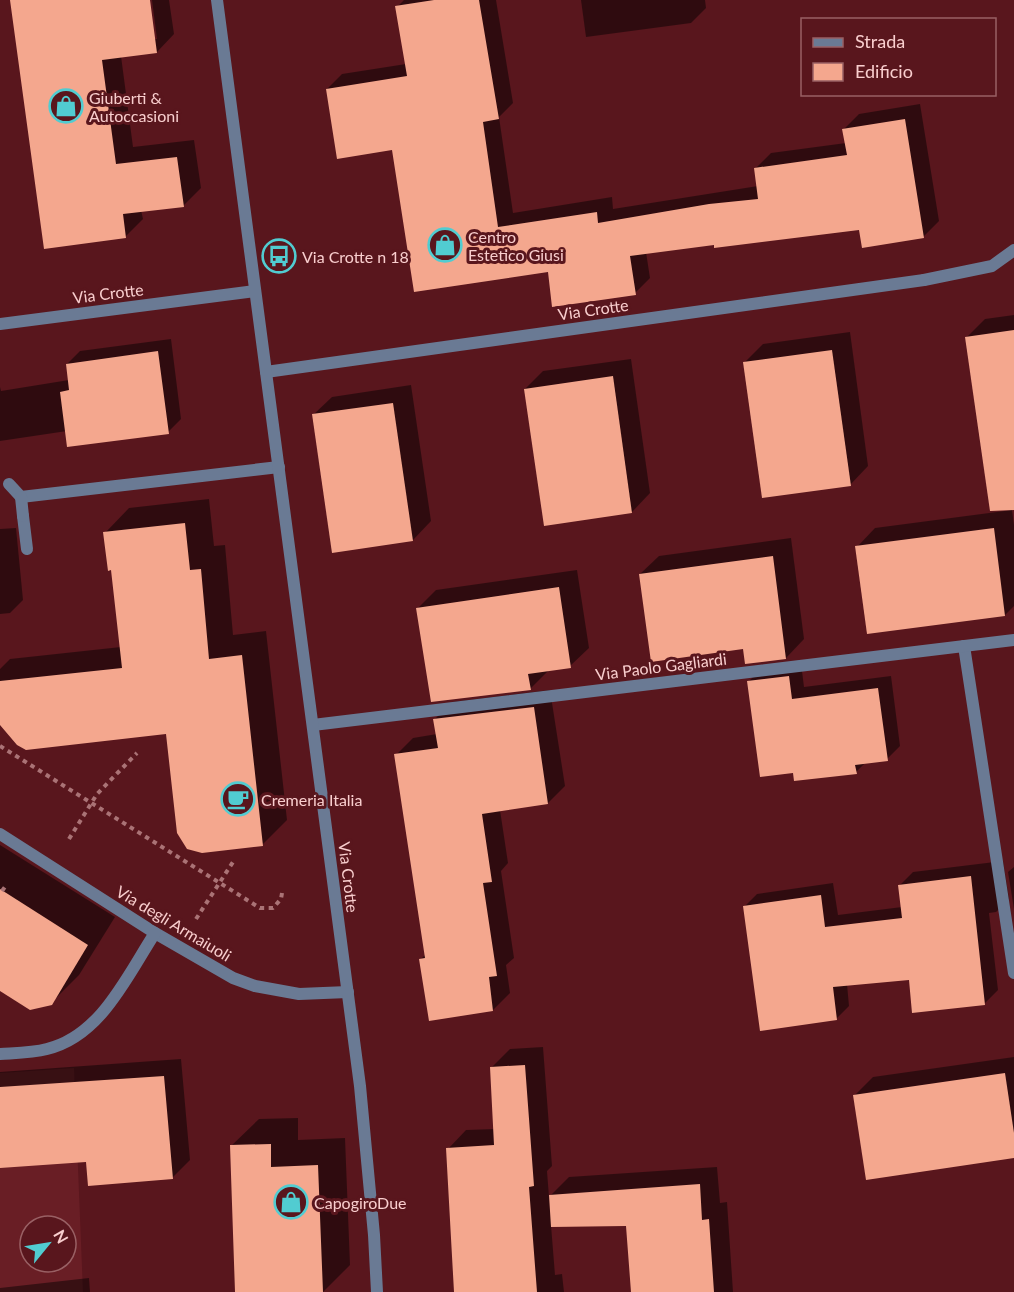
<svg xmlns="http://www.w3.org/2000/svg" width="1014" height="1292" viewBox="0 0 1014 1292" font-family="Lato,sans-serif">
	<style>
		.built { fill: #691e25; fill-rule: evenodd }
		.shadow { fill: #0007 }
		.building { fill: #f4a78e }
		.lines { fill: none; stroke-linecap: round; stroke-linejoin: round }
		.path { stroke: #aa7376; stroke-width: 4; stroke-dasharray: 4.5 4.5; stroke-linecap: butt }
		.service { stroke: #6a7a94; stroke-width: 12 }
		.minor { stroke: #6a7a94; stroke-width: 12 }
		.tertiary { stroke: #6a7a94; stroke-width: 12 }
		.labels { text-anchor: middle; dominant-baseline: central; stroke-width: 6; stroke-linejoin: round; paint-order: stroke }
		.poi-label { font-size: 16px; fill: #f9cece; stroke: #59161d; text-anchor: start }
		.street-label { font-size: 16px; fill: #f9cece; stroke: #59161d }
	</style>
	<rect width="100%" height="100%" fill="#59161d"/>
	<path class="built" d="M74,1068L83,1292H0V1073ZM30,1226H66V1262H30Z"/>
	<g class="shadow">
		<polygon points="12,0 149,0 154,39 157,39 152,0 169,0 174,34 157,52 121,56 133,147 194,140 201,188 184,205 141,210 143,219 125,237"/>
		<polygon points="404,0 496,0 513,103 499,117 513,213 612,197 613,209 758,186 756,168 771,153 846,143 844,129 859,114 920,104 939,221 924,236 860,229 646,252 650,278 635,293 549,271 393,149 327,89 342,74 406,64 397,7"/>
		<polygon points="581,0 705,0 706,8 691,23 586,37"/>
		<polygon points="1014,315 1014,462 967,337 985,319"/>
		<polygon points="850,332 868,466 850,485 745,362 763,344"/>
		<polygon points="171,339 181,419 168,432 67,431 0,441 0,387 1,391 69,380 67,364 80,351"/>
		<polygon points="631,359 650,493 632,512 525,389 543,371"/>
		<polygon points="411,385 431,521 413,540 313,415 332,397"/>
		<polygon points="209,499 214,546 225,545 233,635 266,631 287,820 263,844 167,733 0,722 0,669 10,659 121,647 112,569 105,533 129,508"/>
		<polygon points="1012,510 1014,525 1014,606 1005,615 857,547 875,528"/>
		<polygon points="16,528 23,600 10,613 0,614 0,529"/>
		<polygon points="791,538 804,639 786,658 744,647 640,574 659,556"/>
		<polygon points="577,570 589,648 570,666 549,670 530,689 418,608 436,590"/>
		<polygon points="801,663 804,687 891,676 900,746 887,759 866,762 856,772 794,771 749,681 762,668"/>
		<polygon points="550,690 565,786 548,803 500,810 508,863 501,871 514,958 506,965 510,993 493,1010 421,959 426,954 396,755 413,738 437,734 435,719 452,702"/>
		<polygon points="0,845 115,917 79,975 51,1003 0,989"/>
		<polygon points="1003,861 1009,899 996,912 989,913 998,990 985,1003 910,979 847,984 849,1006 836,1019 744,907 757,894 833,883 838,915 902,907 900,885 913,872"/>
		<polygon points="1014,867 1014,909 1008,872"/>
		<polygon points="543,1047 552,1166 547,1171 549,1197 569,1177 717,1167 720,1203 727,1202 733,1292 632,1292 627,1224 551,1225 555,1275 562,1274 564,1292 460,1292 448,1149 466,1130 495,1129 491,1068 510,1049"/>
		<polygon points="1014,1057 1014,1157 855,1095 873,1077"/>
		<polygon points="181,1059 190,1160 173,1177 88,1160 0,1166 0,1072"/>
		<polygon points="298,1118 298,1140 345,1138 350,1265 323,1292 236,1292 231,1146 259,1119"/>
		<polygon points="89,1278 90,1292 0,1292 0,1288"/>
	</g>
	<g class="building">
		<polygon points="10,0 150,0 157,53 102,60 116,164 177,157 184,207 123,214 126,238 44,249"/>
		<polygon points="434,0 479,0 499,119 483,122 498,227 597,212 598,223 709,204 758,199 754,168 847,155 842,129 905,119 924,238 862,248 859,230 714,248 714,245 630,256 636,295 552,307 548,272 414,292 392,150 337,159 326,89 407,76 395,6"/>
		<polygon points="1014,330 1014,510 990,511 965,337"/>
		<polygon points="832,350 851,486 762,498 743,362"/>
		<polygon points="158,351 169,434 67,447 60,392 69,390 66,364"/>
		<polygon points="613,376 632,513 544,526 524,389"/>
		<polygon points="393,403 413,541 332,553 312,414"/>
		<polygon points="185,523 190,570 201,569 209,659 242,655 263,846 202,853 187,849 177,833 166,734 26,750 17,745 0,725 0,681 122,668 111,570 108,571 103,532"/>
		<polygon points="994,528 1005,616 867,634 855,546"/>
		<polygon points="773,556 786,659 745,664 743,649 651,662 639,574"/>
		<polygon points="559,587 571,668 528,674 531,690 431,702 416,608"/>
		<polygon points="789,676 792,699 878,688 888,761 855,765 857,774 794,781 793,773 760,777 747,681"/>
		<polygon points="534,707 548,804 482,814 492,882 483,883 497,976 489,977 493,1011 429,1021 419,959 425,958 394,754 438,748 433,719"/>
		<polygon points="971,876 985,1005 912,1013 909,980 833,987 837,1020 760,1031 743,906 821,895 825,927 902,918 898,885"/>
		<polygon points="0,889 88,945 52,1005 30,1010 0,991"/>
		<polygon points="525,1065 534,1186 529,1187 537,1292 454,1292 446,1148 494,1145 490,1067"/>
		<polygon points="1005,1073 1014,1133 1014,1158 866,1180 853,1095"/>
		<polygon points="164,1076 173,1179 88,1186 86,1162 0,1168 0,1087"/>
		<polygon points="271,1144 271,1167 318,1165 323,1292 235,1292 230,1145"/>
		<polygon points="700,1184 702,1220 709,1219 714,1292 631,1292 626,1226 551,1227 549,1195"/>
	</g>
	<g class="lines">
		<g class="path">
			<polyline points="0,746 260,908 273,908 281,899 282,893"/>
			<polyline points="69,839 97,794 137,753"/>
			<polyline points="2,891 7,884"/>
			<polyline points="196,919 233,862"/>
		</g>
		<g class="service">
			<polyline points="924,280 992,266 1014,250"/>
			<polyline points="23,516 27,549"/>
		</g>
		<g class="minor">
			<polyline points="0,324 255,291"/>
			<polyline points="266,372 924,280"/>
			<polyline points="9,484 21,497 279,467"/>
			<polyline points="21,497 23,516"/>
			<polyline points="964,646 1014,973"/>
			<polyline points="313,725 1014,640"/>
			<polyline points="0,834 155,933 233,978 255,986 299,994 348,992"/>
			<path d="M0,1054C15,1053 32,1053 47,1049C101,1036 127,976 155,933"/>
		</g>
		<polyline class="tertiary" points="217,0 360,1086 374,1235 377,1292"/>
	</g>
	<defs>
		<g id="shop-ring" transform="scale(1.725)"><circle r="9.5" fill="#59161d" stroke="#51ccd1" stroke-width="1.5"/><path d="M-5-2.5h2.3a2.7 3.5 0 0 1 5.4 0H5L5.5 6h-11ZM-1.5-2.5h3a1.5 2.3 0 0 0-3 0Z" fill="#51ccd1"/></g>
		<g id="bus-ring" transform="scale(1.725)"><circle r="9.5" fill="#59161d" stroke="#51ccd1" stroke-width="1.5"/><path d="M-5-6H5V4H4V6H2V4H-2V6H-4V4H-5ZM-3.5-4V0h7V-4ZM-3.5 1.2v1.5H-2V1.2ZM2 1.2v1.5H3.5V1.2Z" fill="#51ccd1"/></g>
		<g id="cafe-ring" transform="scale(1.725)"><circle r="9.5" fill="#59161d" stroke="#51ccd1" stroke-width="1.5"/><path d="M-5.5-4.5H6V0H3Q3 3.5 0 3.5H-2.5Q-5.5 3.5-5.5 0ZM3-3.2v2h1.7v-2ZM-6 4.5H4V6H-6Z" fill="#51ccd1"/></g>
	</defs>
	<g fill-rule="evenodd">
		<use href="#shop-ring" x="66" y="106"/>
		<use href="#shop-ring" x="445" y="245"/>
		<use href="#bus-ring" x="279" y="256"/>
		<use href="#cafe-ring" x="238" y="799"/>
		<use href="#shop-ring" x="291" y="1202"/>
	</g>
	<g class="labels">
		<g class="poi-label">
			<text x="89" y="97">Giuberti &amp;<tspan x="89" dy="18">Autoccasioni</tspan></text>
			<text x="468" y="236">Centro<tspan x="468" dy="18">Estetico Giusi</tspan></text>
			<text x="302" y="256">Via Crotte n 18</text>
			<text x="261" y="799">Cremeria Italia</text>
			<text x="314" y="1202">CapogiroDue</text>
		</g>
		<g class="street-label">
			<text transform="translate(108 293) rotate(-7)">Via Crotte</text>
			<text transform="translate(593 309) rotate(-8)">Via Crotte</text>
			<text transform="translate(661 666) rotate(-7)">Via Paolo Gagliardi</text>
			<text transform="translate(349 877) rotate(83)">Via Crotte</text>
			<text transform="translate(174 923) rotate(31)">Via degli Armaiuoli</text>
		</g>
	</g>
	<rect x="801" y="18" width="195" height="78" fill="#59161d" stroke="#996064" stroke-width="1.5"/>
	<rect x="813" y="38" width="30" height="9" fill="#6a7a94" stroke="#996064" stroke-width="1.5"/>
	<text x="855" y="48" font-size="18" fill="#f9cece">Strada</text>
	<rect x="813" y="63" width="30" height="18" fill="#f4a78e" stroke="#996064" stroke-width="1.5"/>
	<text x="855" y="78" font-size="18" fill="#f9cece">Edificio</text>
	<g transform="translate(48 1244) rotate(60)"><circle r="28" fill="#59161d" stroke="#996064" stroke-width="1.5"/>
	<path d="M0-4.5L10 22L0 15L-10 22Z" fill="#51ccd1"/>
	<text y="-9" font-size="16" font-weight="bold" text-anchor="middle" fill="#f9cece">N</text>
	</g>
</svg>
